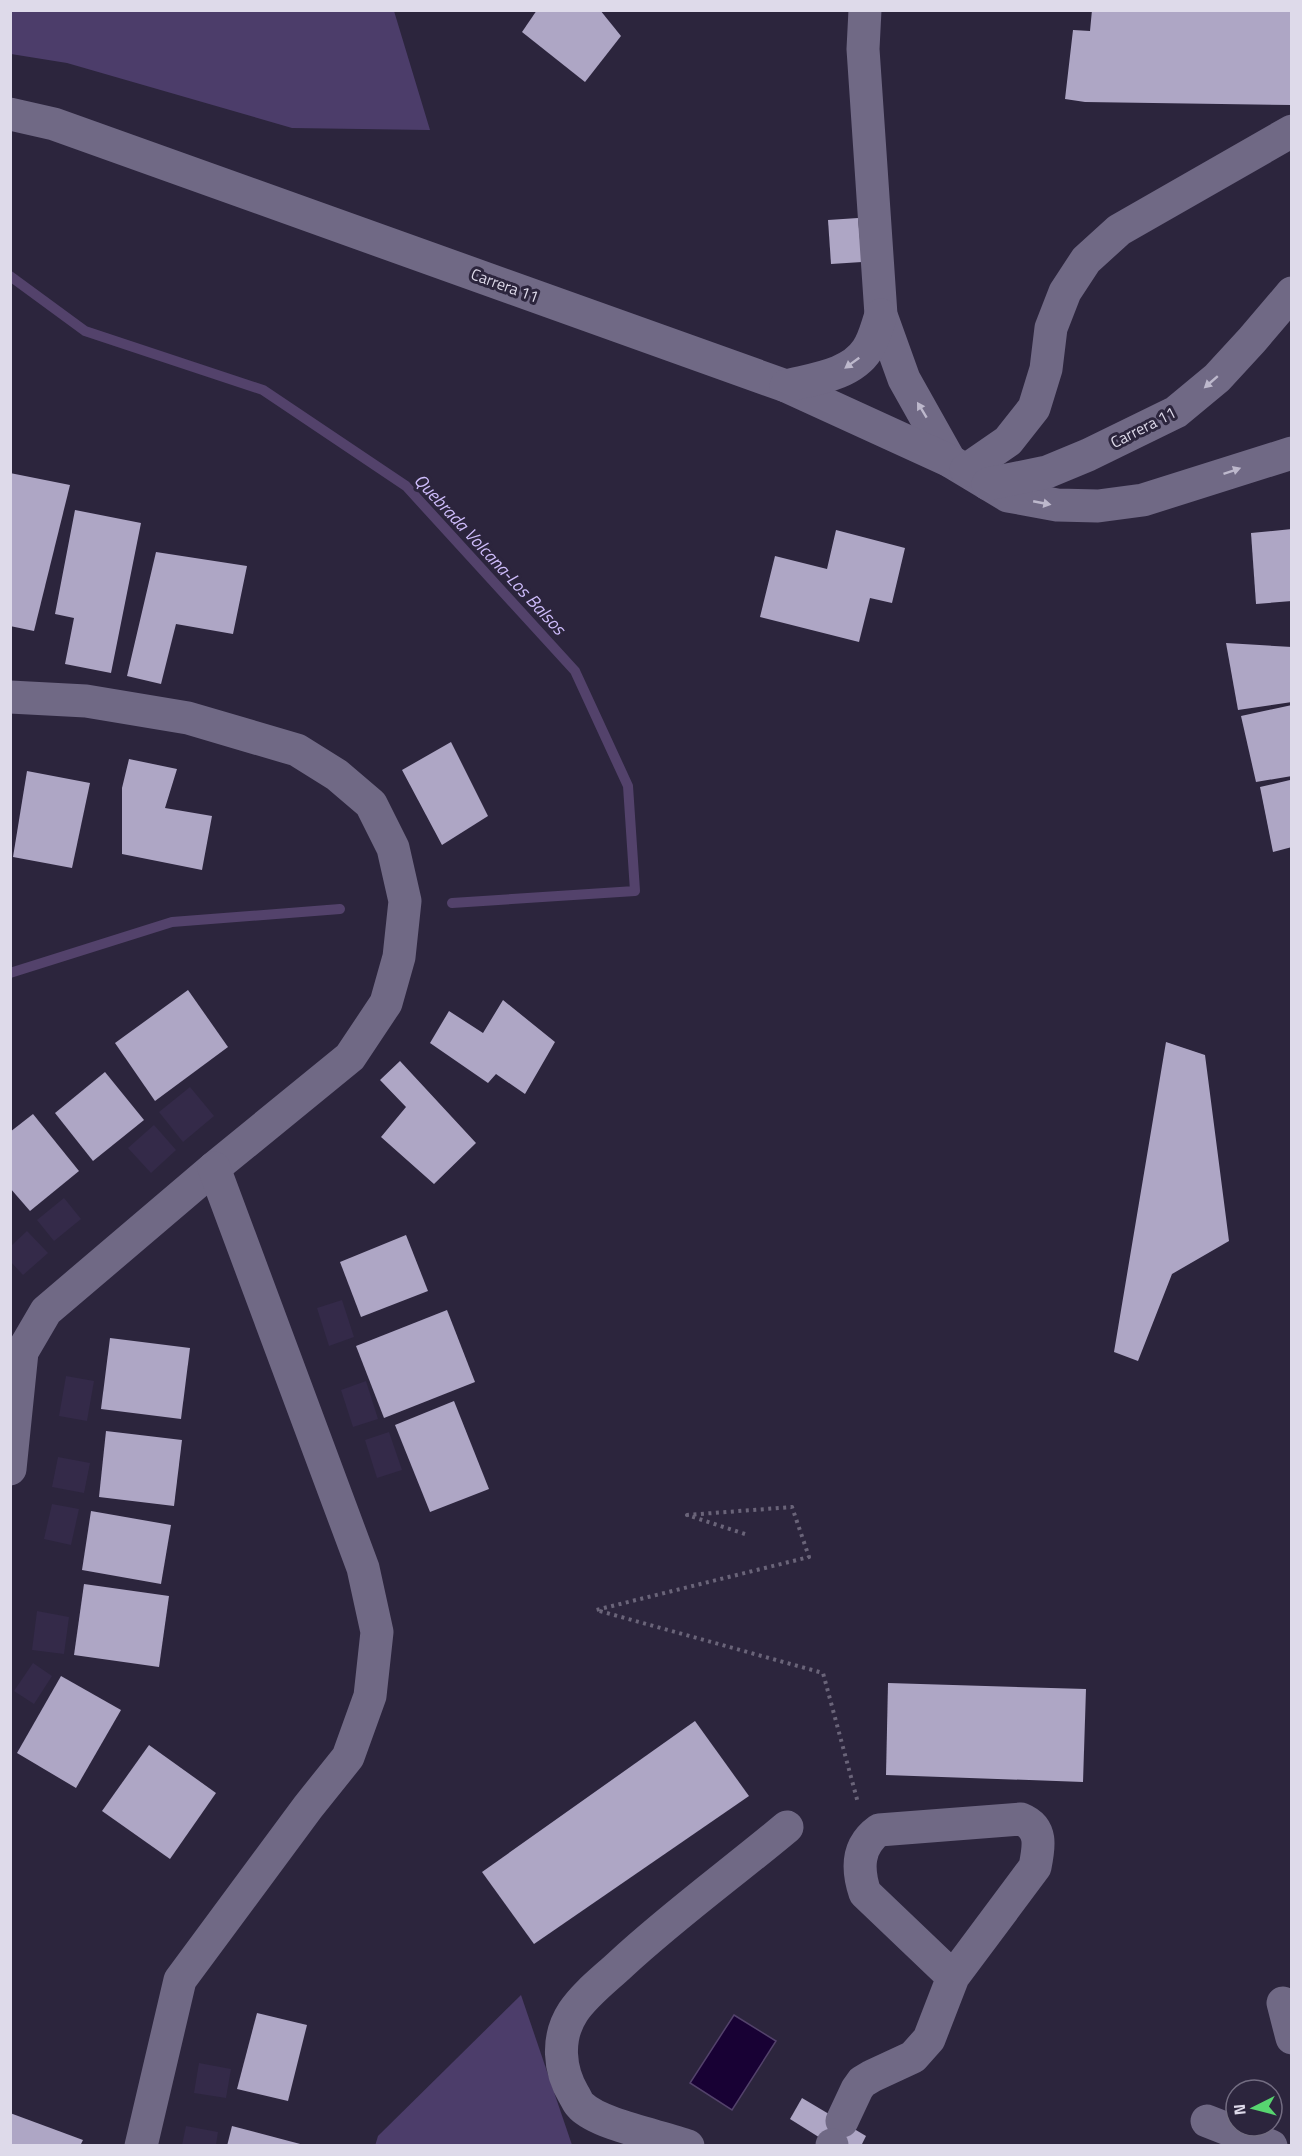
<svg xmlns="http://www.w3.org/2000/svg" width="1302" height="2156" viewBox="0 0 1302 2156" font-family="'Titillium Web',sans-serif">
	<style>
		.built { fill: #342a49 }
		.green { fill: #4c3d6a }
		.water { fill: #180134; stroke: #53426b; stroke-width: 1.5 }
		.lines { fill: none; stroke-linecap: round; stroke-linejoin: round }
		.stream { stroke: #53426b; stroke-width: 10 }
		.building { fill: #aea6c5 }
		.path { stroke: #6a6479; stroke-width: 4; stroke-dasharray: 3 4.5; stroke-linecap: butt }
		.minor { stroke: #706985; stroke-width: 33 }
		.oneway { fill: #bdb8cc }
		.labels { text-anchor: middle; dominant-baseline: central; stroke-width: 6; stroke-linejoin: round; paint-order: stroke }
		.street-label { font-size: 16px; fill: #dedaea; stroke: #2c253d }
		.water-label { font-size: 18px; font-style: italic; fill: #cebcfb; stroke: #2c253d }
	</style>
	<rect width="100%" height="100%" fill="#2c253d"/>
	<g class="built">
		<polygon points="190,1087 214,1116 183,1142 159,1112"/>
		<polygon points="154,1125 176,1150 151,1173 128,1148"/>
		<polygon points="64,1198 81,1219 54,1241 37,1220"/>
		<polygon points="27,1231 48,1253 23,1275 11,1262 11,1246"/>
		<polygon points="342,1300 354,1337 329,1346 317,1308"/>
		<polygon points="66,1376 94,1381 87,1421 59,1416"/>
		<polygon points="366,1381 378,1419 353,1427 341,1390"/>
		<polygon points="389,1432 402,1470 377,1478 365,1440"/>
		<polygon points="58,1457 90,1463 84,1493 52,1487"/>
		<polygon points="52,1504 79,1509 71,1545 44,1539"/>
		<polygon points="37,1611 69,1617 64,1654 32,1650"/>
		<polygon points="33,1663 52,1676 34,1704 14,1691"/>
		<polygon points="199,2063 231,2069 226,2098 194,2093"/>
		<polygon points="186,2126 218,2132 216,2145 182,2145"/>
	</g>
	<g class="green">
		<polygon points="10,11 394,11 430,130 292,128 67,63 11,54"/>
		<polygon points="521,1995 572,2145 375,2146 378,2136"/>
	</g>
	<polygon class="water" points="734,2015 776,2041 732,2110 690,2083"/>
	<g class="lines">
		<g class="stream">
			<polyline points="10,276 85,331 263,390 406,486 575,671 628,786 635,891 452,903"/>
			<polyline points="10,973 172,922 340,909"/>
		</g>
	</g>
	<g class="building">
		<polygon points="537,10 600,10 621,36 585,82 522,32"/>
		<polygon points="1092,10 1292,10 1292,105 1085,102 1065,99 1073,30 1090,31"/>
		<polygon points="858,218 862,262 831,264 828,220"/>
		<polygon points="10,473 70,485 34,631 10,626"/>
		<polygon points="75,510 141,523 111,673 65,664 74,618 55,614"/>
		<polygon points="1292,529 1292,601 1256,604 1251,533"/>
		<polygon points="836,530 905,548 892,603 870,598 859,642 760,617 775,556 827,569"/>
		<polygon points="156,552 247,566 233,634 176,624 161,684 127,676"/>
		<polygon points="1226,643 1292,647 1292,702 1238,710"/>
		<polygon points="1292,705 1292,776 1256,782 1241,716"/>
		<polygon points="451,742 488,816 442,845 402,770"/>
		<polygon points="129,759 177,769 165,808 212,816 202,870 122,854 122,788"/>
		<polygon points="27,771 90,783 72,868 13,857"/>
		<polygon points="1290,780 1292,782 1292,847 1273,852 1260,787"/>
		<polygon points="188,990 228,1047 155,1101 115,1043"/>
		<polygon points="503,1000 555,1042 525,1094 496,1074 488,1083 430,1043 449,1011 483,1033"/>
		<polygon points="1166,1042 1205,1055 1229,1241 1172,1274 1138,1361 1114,1352"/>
		<polygon points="400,1061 476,1143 434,1184 381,1137 406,1107 380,1080"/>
		<polygon points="105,1072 144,1120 93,1161 55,1113"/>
		<polygon points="33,1114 79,1171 30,1211 10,1188 10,1132"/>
		<polygon points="406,1235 428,1291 361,1317 340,1262"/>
		<polygon points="447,1310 475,1382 384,1418 356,1346"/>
		<polygon points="110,1338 190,1348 181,1419 101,1409"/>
		<polygon points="454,1401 489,1489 430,1512 395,1425"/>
		<polygon points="106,1431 182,1440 174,1506 99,1497"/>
		<polygon points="91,1511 171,1525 161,1584 82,1570"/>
		<polygon points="84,1584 169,1596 159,1667 74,1655"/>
		<polygon points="61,1676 121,1710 76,1788 17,1753"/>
		<polygon points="888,1683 1086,1689 1083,1782 886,1775"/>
		<polygon points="695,1721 749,1796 534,1944 482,1872"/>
		<polygon points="149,1745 216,1793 170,1859 102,1811"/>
		<polygon points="257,2013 307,2025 288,2101 237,2089"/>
		<polygon points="802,2098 866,2136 861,2146 833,2146 790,2119"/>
		<polygon points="10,2113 83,2140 80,2146 10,2146"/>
		<polygon points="232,2126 304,2145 304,2146 227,2146"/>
	</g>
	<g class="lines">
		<polyline class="path" points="745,1534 687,1515 792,1507 809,1557 596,1610 823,1673 858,1803"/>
		<g class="minor">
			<polyline points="865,10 863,49 881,315 904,379 950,461"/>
			<polyline points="10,114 54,124 786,386 950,461 1008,496 1057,505 1098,506 1143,500 1292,453"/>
			<path d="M786,386C813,379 851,375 867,350C874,340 877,326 881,315"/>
			<polyline points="966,470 1008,441 1034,408 1046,369 1051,328 1065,292 1086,260 1119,230 1292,131"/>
			<polyline points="988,484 1047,472 1088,455 1176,412 1217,378 1252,340 1292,293"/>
			<polyline points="10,697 86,701 188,718 297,750 337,775 371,804 393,848 405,901 399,957 386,1003 350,1057 214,1168 46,1311 22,1352 10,1469"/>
			<polyline points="1283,2003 1292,2038"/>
			<path d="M842,2121L857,2089L862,2082L872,2076L913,2057L929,2039L953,1977L1035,1867C1039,1847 1043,1828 1021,1819L879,1830C857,1846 857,1869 865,1893L953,1977"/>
			<polyline points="1207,2121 1271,2146"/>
			<polyline points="141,2146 180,1980 308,1807 348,1757 370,1696 377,1632 363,1568 214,1168"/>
			<path d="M688,2146C661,2136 600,2125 581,2106C578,2104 576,2098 574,2095C559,2070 556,2038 573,2012C585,1994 605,1979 621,1964C674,1915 732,1873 787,1827"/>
			<polyline points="832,2146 832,2145"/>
		</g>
	</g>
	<defs><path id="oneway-solid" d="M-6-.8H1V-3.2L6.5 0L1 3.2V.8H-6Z" transform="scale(1.5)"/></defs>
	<g class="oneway">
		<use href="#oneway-solid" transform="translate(852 363) rotate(144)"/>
		<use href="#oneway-solid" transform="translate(1211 382) rotate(139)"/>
		<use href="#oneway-solid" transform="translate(922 410) rotate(-121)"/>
		<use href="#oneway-solid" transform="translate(1232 471) rotate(-19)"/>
		<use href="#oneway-solid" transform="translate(1042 503) rotate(11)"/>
	</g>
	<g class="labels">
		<g class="street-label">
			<text transform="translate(505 285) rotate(20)">Carrera 11</text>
			<text transform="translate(1143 427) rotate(-27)">Carrera 11</text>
		</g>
		<g class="water-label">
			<text transform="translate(490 554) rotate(47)">Quebrada Volcana-Los Balsos</text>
		</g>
	</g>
	<rect width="1302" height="2156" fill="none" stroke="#dedaea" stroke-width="24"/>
	<g transform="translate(1254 2108) rotate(264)"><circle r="28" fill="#2c253d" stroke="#736d82" stroke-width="1.5"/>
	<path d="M0-4.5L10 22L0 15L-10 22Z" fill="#57d570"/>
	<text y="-9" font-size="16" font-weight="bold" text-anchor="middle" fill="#dedaea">N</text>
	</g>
</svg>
